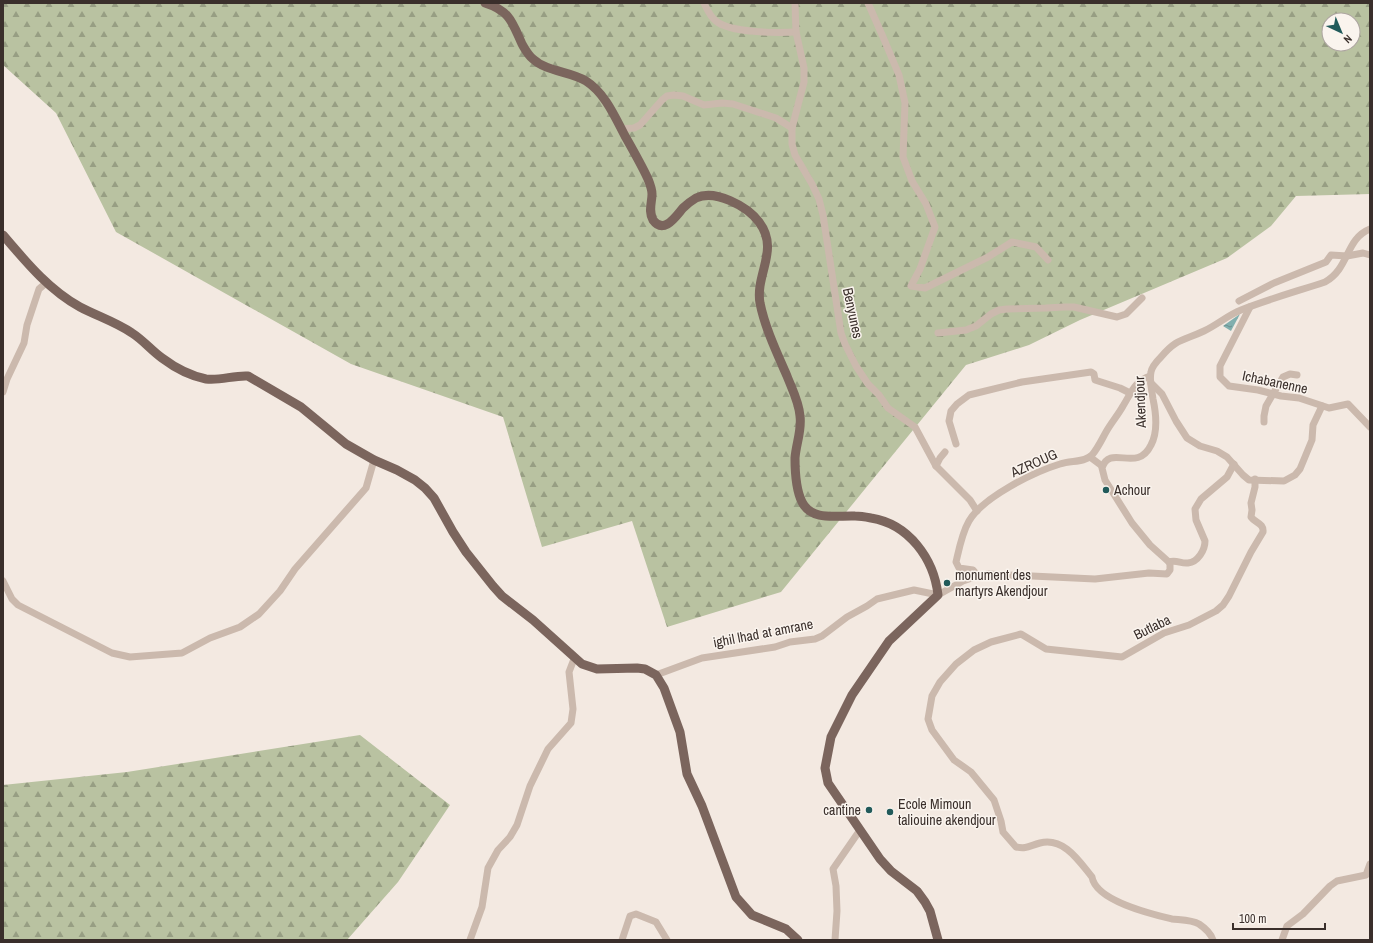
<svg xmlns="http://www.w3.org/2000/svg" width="1373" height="943" viewBox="0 0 1373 943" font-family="'Archivo Narrow',sans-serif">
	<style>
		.forest { fill: url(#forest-firs); fill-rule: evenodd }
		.water { fill: url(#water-ripples) }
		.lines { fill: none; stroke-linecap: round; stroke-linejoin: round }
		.minor { stroke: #cbb9ad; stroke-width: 7 }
		.major { stroke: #7b655d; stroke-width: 9 }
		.poi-dot { fill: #215a5a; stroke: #faf4ee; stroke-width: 1.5 }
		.labels { text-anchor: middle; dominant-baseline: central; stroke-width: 3; stroke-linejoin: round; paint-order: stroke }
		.street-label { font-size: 14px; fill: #3a2f2b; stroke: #faf4ee }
		.poi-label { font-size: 14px; fill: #3a2f2b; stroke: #faf4ee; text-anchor: start }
	</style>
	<defs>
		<pattern id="forest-firs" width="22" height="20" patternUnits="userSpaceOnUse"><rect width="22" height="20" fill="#b9c2a1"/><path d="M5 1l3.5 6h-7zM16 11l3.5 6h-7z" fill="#979e83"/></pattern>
		<pattern id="water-ripples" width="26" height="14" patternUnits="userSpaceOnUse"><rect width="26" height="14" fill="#81afae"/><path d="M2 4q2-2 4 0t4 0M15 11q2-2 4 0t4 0" fill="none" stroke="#6b8f8e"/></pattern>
	</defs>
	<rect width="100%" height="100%" fill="#f3e9e1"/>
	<g class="forest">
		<path d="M3,3H1370V194L1296,196L1271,226L1227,258L1080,320L1029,345L966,365L781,592L667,627L632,521L542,547L503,417L351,364L116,232L56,113L3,65ZM1329,20H1353V44H1329Z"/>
		<polygon points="360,735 450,805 398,882 347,940 3,940 3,785 127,772"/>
	</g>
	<polygon class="water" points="1240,314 1231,331 1223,326"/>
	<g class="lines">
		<g class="minor">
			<path d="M704,3C707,9 710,17 716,21C730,33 777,33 796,32"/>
			<polyline points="795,3 796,32 804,68 804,82 792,128 792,144 795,155 812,184 819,199 823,215 841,333 845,344 856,366 868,384 879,395 888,408 915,427 936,466 970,500 977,511"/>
			<polyline points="868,3 883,37 899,75 905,103 903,157 912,181 926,204 935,227 920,269 911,286 925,288 988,257 1012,242 1036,247 1048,260"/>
			<polyline points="621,129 634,128 640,125 662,100 667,96 674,95 683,96 704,105 722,103 733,104 776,118 792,128"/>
			<polyline points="1239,301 1274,283 1326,262 1331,255 1347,256 1363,253 1370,255"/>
			<polyline points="1250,307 1220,366 1220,377 1229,386 1258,390 1281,396 1299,398 1329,408 1348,404 1370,427"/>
			<polyline points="938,333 966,330 976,326 991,314 999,310 1007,309 1046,308 1064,307 1074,307 1117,317 1126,314 1142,298"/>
			<polyline points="1151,383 1162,394 1176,421 1187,438 1200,446 1217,451 1227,457 1243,475 1249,480 1284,481 1295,475 1300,469 1312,440 1313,425 1322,406"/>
			<polyline points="3,392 7,379 24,343 27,325 39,289 46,283"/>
			<polyline points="1264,422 1264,416 1266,406 1283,377 1290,374 1297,375"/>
			<polyline points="956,444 949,421 951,411 957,404 969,395 1022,382 1091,372 1094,374 1095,380 1098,381 1120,388 1130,393"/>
			<polyline points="1090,457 1102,466"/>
			<polyline points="936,466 940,458 945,452"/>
			<path d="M1169,562C1176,559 1181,564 1188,563C1198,562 1205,550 1205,541L1196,520L1195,509L1201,499L1227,477L1234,464"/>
			<path d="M978,576L973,570L959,568L956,562C959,549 962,533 969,521C983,497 1034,472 1060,464C1071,460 1084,463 1092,455C1098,448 1102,439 1106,432C1111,423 1118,415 1123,406C1131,393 1135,381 1150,376"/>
			<polyline points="3,581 12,599 18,605 112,653 130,657 182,653 210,638 240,627 259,614 280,591 295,569 366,488 374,460"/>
			<path d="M656,675L702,658L775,647L790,642L815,639L822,636L847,617L867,606L877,599L914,590L938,595L963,581L978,576L988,574L1095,579L1149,573L1167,574L1170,570V563L1150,545L1132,523L1105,480L1102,468C1110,443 1137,474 1151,445C1158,432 1156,413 1153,399C1152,391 1149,381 1151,372C1152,366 1157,361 1161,357C1177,338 1183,341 1204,331C1217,325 1228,315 1241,310C1269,299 1298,291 1325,282C1350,268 1345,239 1370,229"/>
			<polyline points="470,940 482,907 488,868 498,850 510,837 517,825 530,786 548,749 571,723 573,709 569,672 574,659"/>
			<polyline points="622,940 630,916 636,914 656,922 667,940"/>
			<polyline points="835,940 837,911 836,886 833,869 860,830"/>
			<path d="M1213,940C1211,934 1205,928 1199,924C1192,920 1180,920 1172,919C1151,914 1096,901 1092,877C1079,861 1064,837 1040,843C1029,846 1027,849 1016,847L1003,832L1001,821L994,800L971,772L954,760L932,730L928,719L932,696L940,682L956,664L974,650L991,642L1021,634L1046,649L1122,657L1164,633L1189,625L1216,611L1223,605L1229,596L1251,552L1263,532C1264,523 1255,523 1251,517L1252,510L1251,503L1255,487V479"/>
			<polyline points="1282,940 1287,926 1303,914 1330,886 1337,881 1366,875 1370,864"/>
		</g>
		<g class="major">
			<path d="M485,3C510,11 512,22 522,44C525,49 528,55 533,59C547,72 570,71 586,81C605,93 615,117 625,136C633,150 641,164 648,179C650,184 652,189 652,194C652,203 648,211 653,220C664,235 676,216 683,208C687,204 691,201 696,198C715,189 747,206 759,222C780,250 755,274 760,303C765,328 777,353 787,376C792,389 799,402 800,416C802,430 796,444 795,458C795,471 796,490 802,502C812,522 838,515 855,516C860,516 866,517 871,518C909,524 934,559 938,595L889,641L852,695L831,737L825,768L828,783L880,859L891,871L917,891L925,902L930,911L938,940"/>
			<path d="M3,235C26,262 49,290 80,307C97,316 116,322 132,333C143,340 151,350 162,358C174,367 191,376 206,379C220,381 234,375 248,376L301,407L346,444L374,460L397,470L415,480L425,488L434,498L453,532L466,552L493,586L502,596L533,620L582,664L597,669L637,668L645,669L656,675L664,688L680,732L687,774L702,806L736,897L752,915L786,929L798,940"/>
		</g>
	</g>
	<g class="poi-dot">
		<circle cx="1106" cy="490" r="4"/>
		<circle cx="947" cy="583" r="4"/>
		<circle cx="869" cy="810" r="4"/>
		<circle cx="890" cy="812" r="4"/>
	</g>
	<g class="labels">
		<g class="street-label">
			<text transform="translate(853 313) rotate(78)">Benyunes</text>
			<text transform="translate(1275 382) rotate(12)">Ichabanenne</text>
			<text transform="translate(1140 402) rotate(-92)">Akendjour</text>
			<text transform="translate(1034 463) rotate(-24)">AZROUG</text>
			<text transform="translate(1152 627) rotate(-26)">Butlaba</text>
			<text transform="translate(763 633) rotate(-11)">ighil lhad at amrane</text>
		</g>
		<g class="poi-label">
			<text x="1114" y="490">Achour</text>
			<text x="955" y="575">monument des<tspan x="955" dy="16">martyrs Akendjour</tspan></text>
			<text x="898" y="804">Ecole Mimoun<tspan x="898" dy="16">taliouine akendjour</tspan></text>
			<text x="861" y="810" text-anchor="end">cantine</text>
		</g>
	</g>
	<rect width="1373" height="943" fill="none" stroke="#3a2f2b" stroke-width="8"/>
	<g transform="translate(1341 32) rotate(136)"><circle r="19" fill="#faf4ee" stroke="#ada5a0"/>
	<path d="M0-3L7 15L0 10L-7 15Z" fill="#215a5a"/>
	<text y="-6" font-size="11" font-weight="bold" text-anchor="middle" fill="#3a2f2b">N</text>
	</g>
	<path d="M1233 923v6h92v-6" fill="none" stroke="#3a2f2b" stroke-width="2"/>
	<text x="1239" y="923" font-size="12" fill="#3a2f2b" stroke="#faf4ee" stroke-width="3" paint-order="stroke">100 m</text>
</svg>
